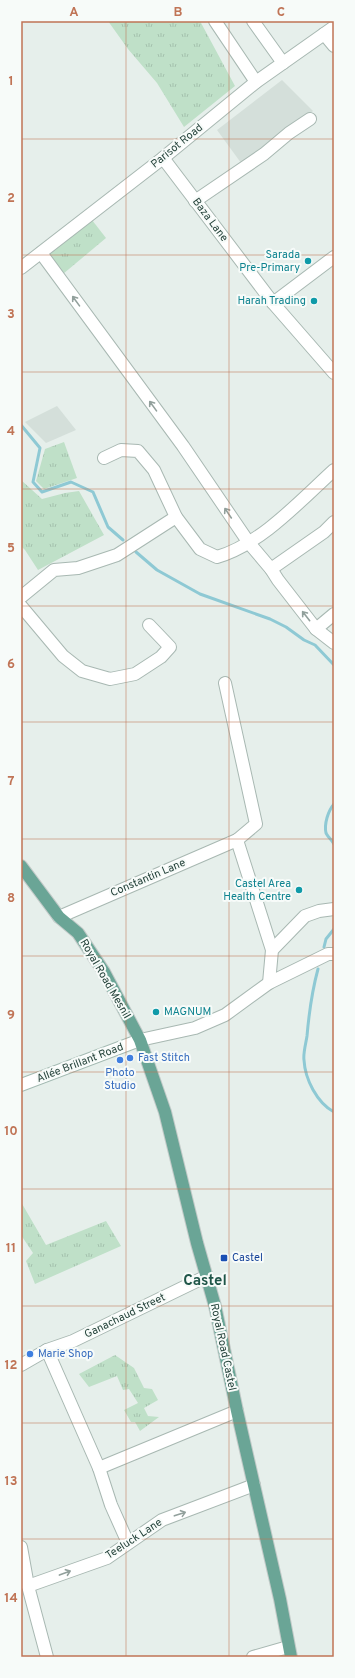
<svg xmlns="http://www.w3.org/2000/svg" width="355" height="1678" viewBox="0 0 355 1678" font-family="Overpass,sans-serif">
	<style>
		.built { fill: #d4dfda }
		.grass { fill: url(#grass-tufts) }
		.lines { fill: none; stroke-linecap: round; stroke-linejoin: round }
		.stream { stroke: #8ec9d4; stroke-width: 3 }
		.minor-casing { stroke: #a8b8b2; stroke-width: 14 }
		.tertiary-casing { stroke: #a8b8b2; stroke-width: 14 }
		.secondary-casing { stroke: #a4bbb3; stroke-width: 14 }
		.primary-casing { stroke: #c2cac8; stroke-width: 14 }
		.minor { stroke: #fff; stroke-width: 12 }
		.tertiary { stroke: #fff; stroke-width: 12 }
		.secondary { stroke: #fff; stroke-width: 12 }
		.primary { stroke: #6aa596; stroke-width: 12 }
		.oneway { stroke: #92a09c }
		.grid { fill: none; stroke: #c07456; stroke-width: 1; stroke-opacity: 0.55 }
		.culture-dot { fill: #0f9aa8; stroke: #f7fbf9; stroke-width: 1.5 }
		.shop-dot { fill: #3f7fe0; stroke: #f7fbf9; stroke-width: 1.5 }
		.transit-dot { fill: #1a4fb4; stroke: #f7fbf9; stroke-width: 1.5 }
		.labels { text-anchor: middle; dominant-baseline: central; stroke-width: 4; stroke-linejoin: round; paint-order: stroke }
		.street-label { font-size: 11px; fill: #24423a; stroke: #f7fbf9 }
		.culture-label { font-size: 11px; fill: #0d838f; stroke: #f7fbf9; text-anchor: end }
		.shop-label { font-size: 11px; fill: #366cbe; stroke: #f7fbf9; text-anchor: start }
		.transit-label { font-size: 11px; fill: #164399; stroke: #f7fbf9; text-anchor: start }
		.district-label { font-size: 15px; font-weight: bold; fill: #1f5548; stroke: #f7fbf9 }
		.neatline { fill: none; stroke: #c07456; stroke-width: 1.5 }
		.grid-label { font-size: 13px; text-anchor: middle; font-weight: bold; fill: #c07456 }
	</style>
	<defs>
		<pattern id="grass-tufts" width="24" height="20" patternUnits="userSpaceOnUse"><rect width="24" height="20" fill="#bfe0c8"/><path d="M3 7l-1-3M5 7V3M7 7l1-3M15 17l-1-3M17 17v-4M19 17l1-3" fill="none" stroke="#a4c1ad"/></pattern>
	</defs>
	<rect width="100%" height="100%" fill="#e6efeb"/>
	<g class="built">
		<polygon points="282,80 313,111 244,167 217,130"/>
		<polygon points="57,406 76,430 46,443 25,422"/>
	</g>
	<g class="grass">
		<polygon points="108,21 200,21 235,86 184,127 157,83 128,49"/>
		<polygon points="92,220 106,238 63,274 44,254"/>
		<polygon points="64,442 77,478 44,489 36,481 45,449"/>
		<polygon points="21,480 42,499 65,493 79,491 104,535 38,570 25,550 21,546"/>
		<polygon points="21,1202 46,1245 106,1221 121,1246 35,1284 26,1261 33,1253 21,1235"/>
		<polygon points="115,1355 134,1368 144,1388 152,1389 158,1400 144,1408 148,1416 159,1417 140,1431 135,1422 131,1422 124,1410 138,1403 129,1389 123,1390 117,1376 89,1387 79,1374"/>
	</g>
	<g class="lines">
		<g class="stream">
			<polyline points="21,425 40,448 33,482 42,492 71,482 93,492 108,527 123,540"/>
			<polyline points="136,552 157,570 200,594 270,619 286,627 304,640 315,645 334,665"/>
			<path d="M334,804C328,811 324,824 326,833C327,836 332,840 334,844"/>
			<polyline points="324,947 326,939 334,929"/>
			<path d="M318,969C312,991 309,1013 307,1036C306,1043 303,1053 304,1060C305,1079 317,1103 334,1112"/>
		</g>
		<g class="minor-casing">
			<g id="minor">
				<polyline points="215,21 256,82"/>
				<polyline points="253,21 283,63"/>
				<polyline points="324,34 334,46"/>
				<polyline points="163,158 273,303 334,373"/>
				<polyline points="195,201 264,154 289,133 310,119"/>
				<polyline points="41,253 183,446 249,543 271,569 278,580 316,629 334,643"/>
				<polyline points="21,268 163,158 256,82 334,27"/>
				<polyline points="273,303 334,257"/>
				<path d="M104,458L121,450L138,451L154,470L176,517L200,549L217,557C260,545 301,500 334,470"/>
				<polyline points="271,569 324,532 334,522"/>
				<polyline points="21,597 54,570 78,568 117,555 176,517"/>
				<polyline points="21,606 63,656 82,671 110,679 135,674 161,657 170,647 149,625"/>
				<polyline points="316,629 334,614"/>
				<polyline points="225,683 256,824 237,840 272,950"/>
				<polyline points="59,917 237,840"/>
				<polyline points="269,983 272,950 305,916 319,911 334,909"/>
				<polyline points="47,1350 99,1468 111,1505 128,1543"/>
				<polyline points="21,1365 47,1350 73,1341 207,1276"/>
				<polyline points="99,1468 237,1411"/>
				<polyline points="21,1547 28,1586 47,1657"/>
				<polyline points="28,1586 107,1558 162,1520 254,1485"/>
				<polyline points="253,1657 288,1647"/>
			</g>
		</g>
		<g class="tertiary-casing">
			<polyline id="tertiary" points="140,1040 195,1028 225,1015 269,983 328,954 334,954"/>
		</g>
		<g class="secondary-casing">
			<polyline id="secondary" points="21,1085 140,1040"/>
		</g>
		<g class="primary-casing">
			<polyline id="primary" points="21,866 59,917 78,933 104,972 140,1040 165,1112 197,1243 215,1306 237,1411 280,1599 291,1657"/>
		</g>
		<use href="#minor" class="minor"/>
		<use href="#tertiary" class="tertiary"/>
		<use href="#secondary" class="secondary"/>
		<use href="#primary" class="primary"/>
	</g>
	<defs><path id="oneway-shaft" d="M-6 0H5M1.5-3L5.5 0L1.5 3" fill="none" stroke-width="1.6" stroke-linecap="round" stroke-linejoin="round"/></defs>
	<g class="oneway">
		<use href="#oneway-shaft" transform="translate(76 301) rotate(-126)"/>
		<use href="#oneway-shaft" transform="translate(153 406) rotate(-126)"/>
		<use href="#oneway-shaft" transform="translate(228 513) rotate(-124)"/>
		<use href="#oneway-shaft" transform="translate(306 616) rotate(-128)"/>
		<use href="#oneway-shaft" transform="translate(180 1514) rotate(-18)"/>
		<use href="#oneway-shaft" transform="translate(65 1573) rotate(-20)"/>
	</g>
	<path class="grid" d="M126,21V1657M229,21V1657M21,139H334M21,255H334M21,372H334M21,489H334M21,606H334M21,722H334M21,839H334M21,956H334M21,1072H334M21,1189H334M21,1306H334M21,1423H334M21,1539H334"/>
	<g class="culture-dot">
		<circle cx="308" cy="261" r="4"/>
		<circle cx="314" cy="301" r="4"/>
		<circle cx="299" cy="890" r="4"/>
		<circle cx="156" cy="1012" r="4"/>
	</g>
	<g class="shop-dot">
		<circle cx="130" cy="1058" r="4"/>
		<circle cx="120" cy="1060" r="4"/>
		<circle cx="30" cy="1354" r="4"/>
	</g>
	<rect class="transit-dot" x="220" y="1254" width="8" height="8" rx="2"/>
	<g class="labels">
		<g class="street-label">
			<text transform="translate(177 146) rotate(-39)">Parisot Road</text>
			<text transform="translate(210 220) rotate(53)">Baza Lane</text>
			<text transform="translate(148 878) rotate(-23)">Constantin Lane</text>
			<text transform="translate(105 979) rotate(60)">Royal Road Mesnil</text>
			<text transform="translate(80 1063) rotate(-21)">Allée Brillant Road</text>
			<text transform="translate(125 1316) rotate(-26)">Ganachaud Street</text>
			<text transform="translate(223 1347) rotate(78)">Royal Road Castel</text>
			<text transform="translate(134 1539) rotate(-33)">Teeluck Lane</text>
		</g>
		<g class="culture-label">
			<text x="300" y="255">Sarada<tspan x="300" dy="13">Pre-Primary</tspan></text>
			<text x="306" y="301">Harah Trading</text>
			<text x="291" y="884">Castel Area<tspan x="291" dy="13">Health Centre</tspan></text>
			<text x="164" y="1012" text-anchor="start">MAGNUM</text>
		</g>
		<g class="shop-label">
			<text x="138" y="1058">Fast Stitch</text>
			<text x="120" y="1073" text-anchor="middle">Photo<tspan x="120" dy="13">Studio</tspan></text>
			<text x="38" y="1354">Marie Shop</text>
		</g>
		<g class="transit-label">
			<text x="232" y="1258">Castel</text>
		</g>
		<g class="district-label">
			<text x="205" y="1281">Castel</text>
		</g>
	</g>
	<rect width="355" height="1678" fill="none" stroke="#f7fbf9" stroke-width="44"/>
	<rect x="22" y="22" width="311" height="1634" class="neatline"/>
	<g class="grid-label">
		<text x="74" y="16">A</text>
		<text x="178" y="16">B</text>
		<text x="281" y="16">C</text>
		<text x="11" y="85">1</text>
		<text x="11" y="202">2</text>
		<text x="11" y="318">3</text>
		<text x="11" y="435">4</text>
		<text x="11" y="552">5</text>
		<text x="11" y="668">6</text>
		<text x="11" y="785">7</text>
		<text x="11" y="902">8</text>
		<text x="11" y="1019">9</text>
		<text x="11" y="1135">10</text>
		<text x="11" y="1252">11</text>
		<text x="11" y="1369">12</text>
		<text x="11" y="1485">13</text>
		<text x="11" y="1602">14</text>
	</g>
</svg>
